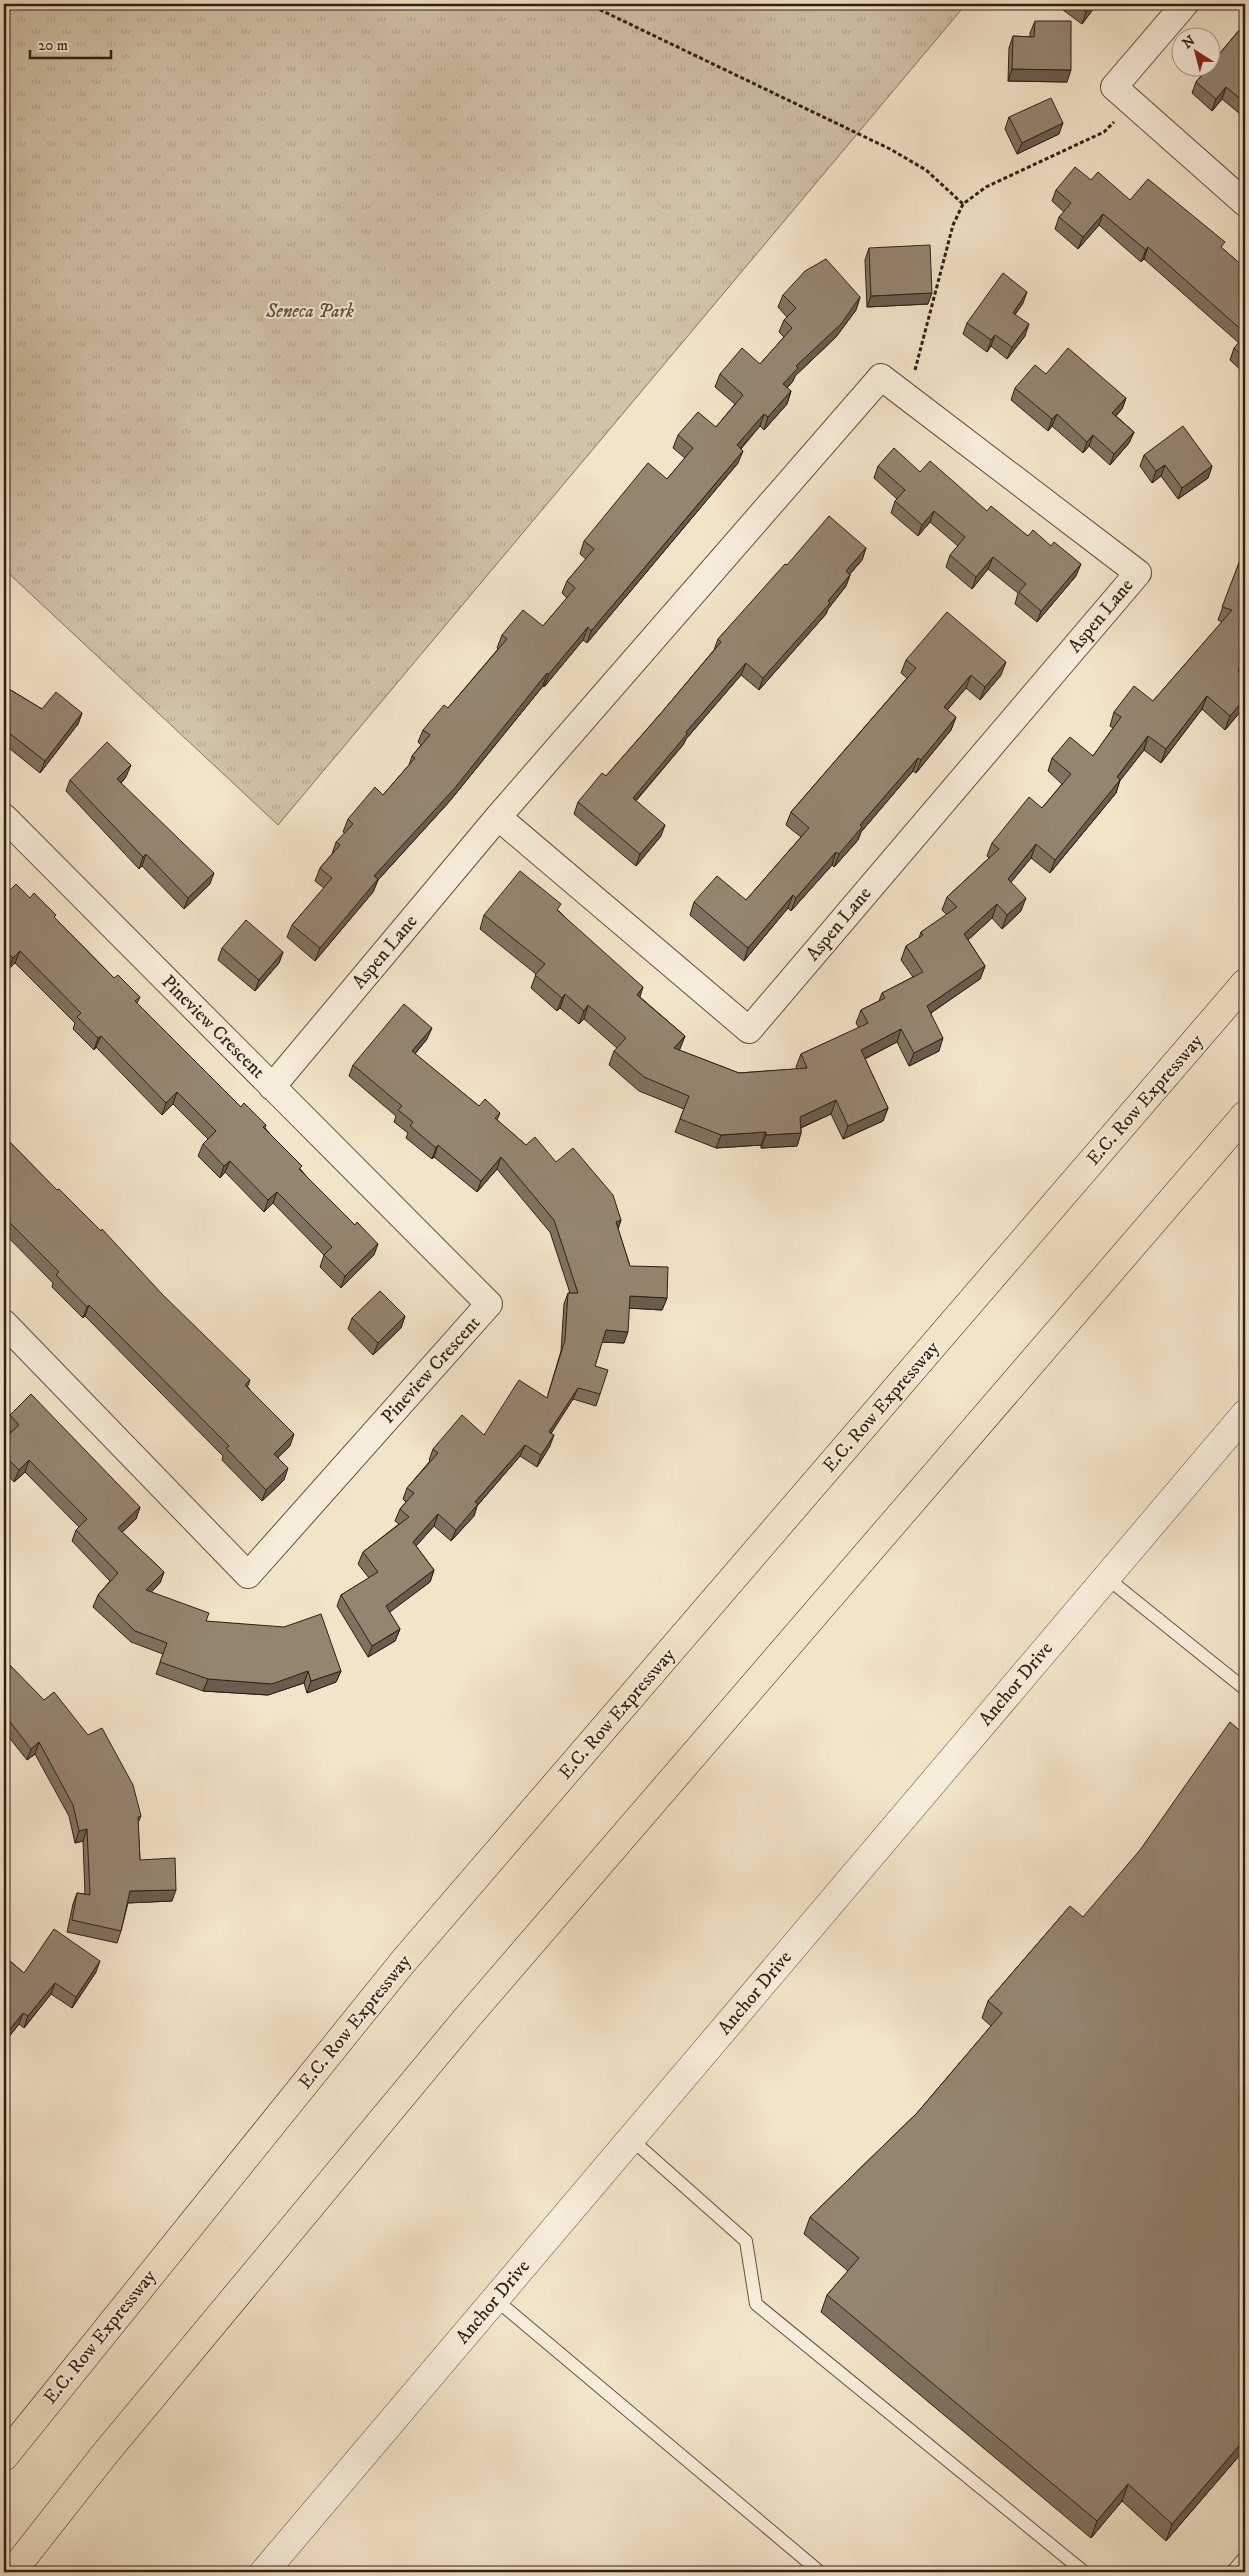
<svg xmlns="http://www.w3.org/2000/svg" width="1249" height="2576" viewBox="0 0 1249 2576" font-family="'IM FELL DW Pica',serif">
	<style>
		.park { fill: url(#park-tufts); stroke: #80715e }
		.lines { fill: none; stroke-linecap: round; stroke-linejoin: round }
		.service-casing { stroke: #5f5040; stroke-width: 14 }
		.minor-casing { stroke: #5f5040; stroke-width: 28 }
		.tertiary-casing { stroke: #5f5040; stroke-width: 29 }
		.motorway-casing { stroke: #2e1f13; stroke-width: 29 }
		.path { stroke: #2e1f13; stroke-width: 3; stroke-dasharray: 4 2.5; stroke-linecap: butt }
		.service { stroke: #f7eddb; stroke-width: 12 }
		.minor { stroke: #f7eddb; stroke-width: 26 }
		.tertiary { stroke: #f7eddb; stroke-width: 28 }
		.motorway { stroke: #f2e4c8; stroke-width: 28 }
		.wall { fill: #7f7261; stroke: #2e1f13 }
		.shaded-wall { fill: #685d4f; stroke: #2e1f13 }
		.building { fill: #948571; stroke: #2e1f13 }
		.labels { text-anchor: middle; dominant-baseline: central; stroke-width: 4; stroke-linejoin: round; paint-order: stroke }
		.park-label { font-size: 19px; font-style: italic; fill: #5f5040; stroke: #f7eddb }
		.street-label { font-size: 19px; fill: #2e1f13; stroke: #f7eddb }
	</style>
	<defs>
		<pattern id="park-tufts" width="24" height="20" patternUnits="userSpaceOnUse" patternTransform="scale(1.25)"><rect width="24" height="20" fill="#d1c3a9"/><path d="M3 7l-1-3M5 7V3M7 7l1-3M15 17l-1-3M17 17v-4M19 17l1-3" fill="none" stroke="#b4a791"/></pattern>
	</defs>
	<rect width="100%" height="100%" fill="#f2e4c8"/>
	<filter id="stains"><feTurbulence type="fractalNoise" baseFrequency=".004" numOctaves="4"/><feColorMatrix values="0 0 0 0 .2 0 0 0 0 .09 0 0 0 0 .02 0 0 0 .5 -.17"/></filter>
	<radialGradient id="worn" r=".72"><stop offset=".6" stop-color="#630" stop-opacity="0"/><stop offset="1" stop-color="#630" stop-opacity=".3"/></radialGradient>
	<polygon class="park" points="11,4 966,4 278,825 4,569 4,17"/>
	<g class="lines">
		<g class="service-casing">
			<g id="service">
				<polyline points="1107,1578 1245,1689"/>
				<polyline points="631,2139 746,2241 756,2304 1084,2572"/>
				<polyline points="495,2299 820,2572"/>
				<polyline points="1232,2572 1245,2557"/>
			</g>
		</g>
		<g class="minor-casing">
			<g id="minor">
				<polyline points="1185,4 1114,87 1245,203"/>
				<polyline points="4,817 489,1304 248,1575 4,1323"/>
				<polyline points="272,1087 498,817 749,1030 1138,573 881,377 498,817"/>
			</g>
		</g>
		<g class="tertiary-casing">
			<polyline id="tertiary" points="264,2572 1245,1414"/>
		</g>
		<g class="motorway-casing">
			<g id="motorway">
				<polyline points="4,2457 402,1963 1245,983"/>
				<polyline points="12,2572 104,2455 466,2019 1245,1115"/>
			</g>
		</g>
		<g class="path">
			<polyline points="588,4 890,149 926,170 963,204"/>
			<polyline points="915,370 953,225 963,204 986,187 1104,132 1114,122"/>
		</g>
		<use href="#service" class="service"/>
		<use href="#minor" class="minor"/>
		<use href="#tertiary" class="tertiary"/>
		<use href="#motorway" class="motorway"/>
	</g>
	<g class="wall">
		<polygon points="1055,4 1097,4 1082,24"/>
		<polygon points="1035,21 1067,82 1008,81 1009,48 1013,36 1030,37 1030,33"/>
		<polygon points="1245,23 1245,118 1222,99 1212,111 1192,93 1196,82"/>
		<polygon points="1009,117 1059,134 1017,154 1005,129"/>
		<polygon points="1091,180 1130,200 1223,249 1245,268 1245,374 1230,360 1234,348 1239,343 1144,259 1141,262 1099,225 1078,249 1055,229 1059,217 1064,212 1052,201 1056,190"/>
		<polygon points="869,248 928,304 867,307 865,260"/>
		<polygon points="783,295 860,297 856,310 836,337 795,376 793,381 787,388 791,391 787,404 764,430 760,426 741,449 738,463 587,643 583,640 544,687 543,686 449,802 378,880 373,892 315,961 287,937 292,925 324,888 315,881 320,868 332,854 336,842 345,833 343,832 348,819 383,795 409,765 412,756 421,745 418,742 423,730 448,708 498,649 497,648 502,635 543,626 567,598 562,593 567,581 586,559 580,554 584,541 667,479 685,458 673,448 678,435 716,427 735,404 715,387 720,374 760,364 784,337 779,332 784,320 787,317 778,307"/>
		<polygon points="1023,303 1015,315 1025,336 1007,359 991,346 987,352 963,334 967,323"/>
		<polygon points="1046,374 1126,398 1122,409 1116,416 1134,432 1129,443 1110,465 1089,446 1083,453 1052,426 1048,431 1011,400 1015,388"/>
		<polygon points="1144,455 1212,466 1208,478 1178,499 1161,476 1152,483 1140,466"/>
		<polygon points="878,466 920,472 987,511 1028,536 1076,576 1037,622 1015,604 1018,593 988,569 972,589 946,567 950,555 958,546 930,522 918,536 891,513 895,501 897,499 874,478"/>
		<polygon points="1245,547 1238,671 1245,677 1245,706 1225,730 1202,709 1161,763 1144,750 1120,780 1116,793 1050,873 1031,858 1011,882 1021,911 1002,929 992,918 968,940 985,966 980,979 931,1013 939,1051 909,1066 897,1042 865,1059 888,1108 883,1121 843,1139 831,1114 801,1128 801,1133 797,1146 761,1148 761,1145 716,1148 675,1132 684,1109 639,1091 609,1065 614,1051 617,1048 584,1019 579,1024 560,1008 557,1011 531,988 536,974 480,929 484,915 559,911 640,997 685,1036 679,1050 739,1073 797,1069 796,1067 801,1054 859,1028 856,1023 861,1010 879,1001 882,993 913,977 901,960 906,946 919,938 921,932 947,915 942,910 947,897 989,858 987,856 992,843 1042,808 1062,784 1048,771 1052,758 1093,756 1113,728 1110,726 1114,712 1153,701 1222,622 1218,620"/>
		<polygon points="866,548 862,560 850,574 850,575 846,586 828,609 826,614 759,690 741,675 686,739 683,745 636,801 661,836 636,866 574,814 578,802 606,776 662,712 714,650 718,639 787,565"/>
		<polygon points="906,660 1001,675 980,700 966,688 947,710 956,717 951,730 916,773 913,771 861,832 858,840 834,867 832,865 791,911 788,908 744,961 690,915 694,902 746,900 801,837 786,825 791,812 907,678 901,673"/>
		<polygon points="4,686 42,709 82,713 78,724 40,773 4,744"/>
		<polygon points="126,777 121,783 210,884 184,909 142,866 139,869 66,791 70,780"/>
		<polygon points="4,896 30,898 55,918 114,978 140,997 137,1003 241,1107 266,1125 265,1128 374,1255 341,1288 320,1267 324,1255 273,1203 264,1212 225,1172 220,1178 198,1156 203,1144 208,1139 173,1104 162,1115 96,1047 94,1050 73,1029 75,1023 15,963 8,970 4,965"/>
		<polygon points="222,948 283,952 279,963 255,991 218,960"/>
		<polygon points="427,1039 415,1054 479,1106 500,1113 497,1120 526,1145 556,1162 621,1220 618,1229 630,1266 667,1298 662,1310 629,1308 624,1343 602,1342 595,1366 600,1394 596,1406 573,1399 551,1433 550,1446 537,1467 520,1456 477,1506 474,1516 451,1541 434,1526 416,1546 434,1570 430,1582 389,1612 400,1629 395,1641 368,1657 337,1606 341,1595 369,1578 358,1564 363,1552 399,1524 395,1521 400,1509 406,1502 403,1499 407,1488 430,1461 429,1460 433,1449 484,1435 547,1398 561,1351 564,1304 568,1293 570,1293 550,1232 497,1169 477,1192 434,1157 432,1159 406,1138 408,1133 394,1122 396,1116 349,1076 353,1065"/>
		<polygon points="4,1136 248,1387 290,1446 278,1457 284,1480 262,1501 222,1460 223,1456 85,1316 83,1318 52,1287 53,1283 4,1233"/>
		<polygon points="405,1316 401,1328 373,1355 348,1329 352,1318"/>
		<polygon points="10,1415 140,1507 136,1519 122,1532 164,1572 160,1583 151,1592 206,1621 341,1671 336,1682 307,1693 304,1683 268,1695 203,1691 156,1674 163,1654 131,1642 93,1607 98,1595 110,1581 72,1541 76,1530 79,1527 25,1472 14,1482 4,1471 4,1439 11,1432 6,1427"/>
		<polygon points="4,1659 141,1816 138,1823 140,1860 172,1901 128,1903 121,1931 117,1943 67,1932 73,1904 77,1893 85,1894 83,1841 75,1843 69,1816 35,1754 27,1760 4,1731"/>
		<polygon points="1070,1906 1245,2449 1166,2541 1122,2501 1091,2538 821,2312 827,2295 848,2271 804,2234 810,2217 917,2113 991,2026 982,2018 988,2001"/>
		<polygon points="4,1956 24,1973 96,1972 72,2008 51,1994 24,2028 19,2024 4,2043"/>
	</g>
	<g class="shaded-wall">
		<polygon points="1093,4 1097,4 1082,24 1086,12"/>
		<polygon points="1012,69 1071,70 1067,82 1008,81"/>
		<polygon points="1226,87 1222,99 1212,111 1216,99"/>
		<polygon points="1063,123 1059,134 1017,154 1022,143"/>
		<polygon points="1103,214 1099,225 1078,249 1083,237"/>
		<polygon points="1148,247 1144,259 1141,262 1146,250"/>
		<polygon points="1027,292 1023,303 1008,324 1013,313"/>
		<polygon points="932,293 928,304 867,307 871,296"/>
		<polygon points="860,297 856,310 836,337 795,376 793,381 779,397 783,384 796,366"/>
		<polygon points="1029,324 1025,336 1007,359 1012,347"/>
		<polygon points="995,335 991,346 987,352 991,340"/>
		<polygon points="791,391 787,404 764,430 768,417"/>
		<polygon points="1126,398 1122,409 1108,424 1112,413"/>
		<polygon points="764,414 760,426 732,458 737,445"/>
		<polygon points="1057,414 1052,426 1048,431 1052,419"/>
		<polygon points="1134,432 1129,443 1110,465 1114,454"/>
		<polygon points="1093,435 1089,446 1083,453 1087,442"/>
		<polygon points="743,451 738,463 587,643 591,631"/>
		<polygon points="1165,465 1161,476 1152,483 1156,471"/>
		<polygon points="1212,466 1208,478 1178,499 1182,488"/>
		<polygon points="934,511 930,522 918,536 922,525"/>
		<polygon points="866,548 862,560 842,583 846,571"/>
		<polygon points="993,557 988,569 972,589 976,577"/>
		<polygon points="1081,564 1076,576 1037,622 1041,611"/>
		<polygon points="850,575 846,586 828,609 826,614 759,690 763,678"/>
		<polygon points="588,627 583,640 544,687 549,674"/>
		<polygon points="1006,662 1001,675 980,700 985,687"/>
		<polygon points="746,663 741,675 686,739 683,745 628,809 633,798 686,732"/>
		<polygon points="547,673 543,686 449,802 378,880 373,892 315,961 320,948 374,876"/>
		<polygon points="971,675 966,688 939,720 944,707"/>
		<polygon points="1207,696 1202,709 1161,763 1166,749"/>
		<polygon points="1245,698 1245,706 1225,730 1230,716"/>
		<polygon points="82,713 78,724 40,773 45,761"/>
		<polygon points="956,717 951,730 916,773 921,760"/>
		<polygon points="1148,736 1144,750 1119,782 1120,780 1116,793 1050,873 1055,860"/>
		<polygon points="918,758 913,771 861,832 858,840 834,867 839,854 860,825"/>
		<polygon points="131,765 126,777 113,791 117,779"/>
		<polygon points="665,825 661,836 636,866 640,854"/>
		<polygon points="1036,844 1031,858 1003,892 1008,879"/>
		<polygon points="836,852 832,865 791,911 796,898"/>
		<polygon points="146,854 142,866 139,869 143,857"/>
		<polygon points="214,873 210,884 184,909 188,898"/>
		<polygon points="793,895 788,908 744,961 748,948"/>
		<polygon points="1026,898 1021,911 1002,929 1007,915"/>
		<polygon points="997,904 992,918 959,948 964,934"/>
		<polygon points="20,951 15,963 8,970 13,958"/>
		<polygon points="283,952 279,963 255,991 259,980"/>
		<polygon points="985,966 980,979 922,1019 927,1006"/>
		<polygon points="643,987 639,1000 637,995"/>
		<polygon points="565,994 560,1008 557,1011 562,998"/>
		<polygon points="588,1005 584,1019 579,1024 584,1011"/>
		<polygon points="432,1028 427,1039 408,1062 412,1051"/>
		<polygon points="901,1029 897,1042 856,1063 861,1050"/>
		<polygon points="101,1036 96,1047 94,1050 98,1038"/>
		<polygon points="685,1036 680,1049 670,1062 674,1048"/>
		<polygon points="943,1038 939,1051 909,1066 914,1053"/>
		<polygon points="177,1092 173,1104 162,1115 166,1103"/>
		<polygon points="836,1100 831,1114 795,1130 800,1117"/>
		<polygon points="888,1108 883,1121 843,1139 848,1126"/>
		<polygon points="766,1132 761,1145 716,1148 721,1135"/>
		<polygon points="801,1133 797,1146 761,1148 766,1135"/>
		<polygon points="438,1145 434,1157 432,1159 436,1148"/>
		<polygon points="501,1157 497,1169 477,1192 481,1181"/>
		<polygon points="230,1161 225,1172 220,1178 224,1166"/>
		<polygon points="277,1192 273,1203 264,1212 268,1200"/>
		<polygon points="621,1220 617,1232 616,1222"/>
		<polygon points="378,1244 374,1255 341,1288 345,1276"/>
		<polygon points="630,1296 667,1298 662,1310 626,1308"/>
		<polygon points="89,1305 85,1316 83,1318 87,1307"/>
		<polygon points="405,1316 401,1328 373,1355 378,1343"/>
		<polygon points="606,1330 628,1332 624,1343 601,1342"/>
		<polygon points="250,1380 246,1391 245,1385"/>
		<polygon points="578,1388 573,1399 545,1443 549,1432"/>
		<polygon points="294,1434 290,1446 270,1465 274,1454"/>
		<polygon points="554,1435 550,1446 537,1467 541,1455"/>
		<polygon points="525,1445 520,1456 477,1506 474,1516 451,1541 456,1530 475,1502"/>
		<polygon points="29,1460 25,1472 14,1482 19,1470"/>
		<polygon points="288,1468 284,1480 262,1501 266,1490"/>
		<polygon points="140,1507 136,1519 114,1540 118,1528"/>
		<polygon points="438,1514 434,1526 409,1554 413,1542"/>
		<polygon points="434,1570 430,1582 382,1618 386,1606"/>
		<polygon points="164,1572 160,1583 142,1602 146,1590"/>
		<polygon points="400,1629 395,1641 368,1657 372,1646"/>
		<polygon points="308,1671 304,1683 268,1695 203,1691 208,1679"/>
		<polygon points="341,1671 336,1682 307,1693 311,1681"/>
		<polygon points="39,1742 35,1754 27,1760 31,1749"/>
		<polygon points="87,1829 83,1841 75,1843 79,1831"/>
		<polygon points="176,1890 172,1901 126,1903 130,1891"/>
		<polygon points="100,1961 96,1972 72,2008 76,1997"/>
		<polygon points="55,1983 51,1994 24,2028 28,2016"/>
		<polygon points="23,2013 19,2024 4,2043 4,2037"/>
		<polygon points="1245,2439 1245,2449 1166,2541 1172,2524"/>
		<polygon points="1128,2484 1122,2501 1091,2538 1097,2521"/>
	</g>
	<g class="building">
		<polygon points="1075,4 1093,4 1086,12"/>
		<polygon points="1035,21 1071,21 1071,70 1012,69 1013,36 1034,37"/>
		<polygon points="1245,23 1245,103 1226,87 1216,99 1196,82 1208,68 1212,68 1212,63"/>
		<polygon points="1051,98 1063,123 1022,143 1009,117"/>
		<polygon points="1075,167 1091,180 1098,172 1130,200 1148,179 1225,242 1221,247 1245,268 1245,333 1148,247 1146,250 1103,214 1083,237 1059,217 1071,203 1056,190"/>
		<polygon points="930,245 932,293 871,296 869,248"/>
		<polygon points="826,259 860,297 841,324 796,366 798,368 783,384 791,391 768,417 764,414 737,445 743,451 591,631 588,627 549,674 547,673 454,789 374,876 378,879 320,948 292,925 332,878 320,868 340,845 336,842 353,824 348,819 375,787 383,795 415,758 412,756 430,735 423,730 444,705 448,708 507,639 502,635 523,610 543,626 575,588 567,581 594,549 584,541 648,463 667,479 693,448 678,435 698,412 716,427 743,395 720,374 742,348 760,364 792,328 784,320 796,308 783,295 805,271"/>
		<polygon points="1003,273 1027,292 1013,313 1029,324 1012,347 995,335 991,340 967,323"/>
		<polygon points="1245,335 1245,358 1234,348"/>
		<polygon points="1068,348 1126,398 1112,413 1134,432 1114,454 1093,435 1087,442 1057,414 1052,419 1015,388 1035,365 1046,374"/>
		<polygon points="1183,426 1212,466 1182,488 1165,465 1156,471 1144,455"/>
		<polygon points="894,448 920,472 930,461 987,511 991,506 1028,536 1033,530 1051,546 1054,542 1081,564 1041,611 1019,592 1026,584 993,557 976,577 950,555 965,537 934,511 922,525 895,501 905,490 878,466"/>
		<polygon points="829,516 866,548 846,571 850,575 828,601 830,603 763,678 746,663 686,732 687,734 633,798 665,825 640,854 578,802 602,773 606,776 662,712 721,642 718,639 785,564 787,565"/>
		<polygon points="1245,547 1245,652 1238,671 1245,677 1245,698 1230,716 1207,696 1166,749 1148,736 1117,777 1120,780 1055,860 1036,844 1008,879 1026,898 1007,915 997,904 964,934 985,966 927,1006 943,1038 914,1053 901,1029 861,1050 888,1108 848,1126 836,1100 800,1117 801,1133 766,1135 766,1132 721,1135 680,1119 689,1096 644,1077 614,1051 626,1038 588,1005 584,1011 565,994 562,998 535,975 545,964 484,915 520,871 561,904 557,910 643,987 637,995 685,1036 674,1048 739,1073 807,1068 801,1054 868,1023 861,1010 885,998 882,993 923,972 906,946 923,935 921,932 957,907 947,897 999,849 992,843 1029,797 1042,808 1071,774 1052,758 1070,737 1093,756 1121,717 1114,712 1134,686 1153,701 1232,610 1222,607"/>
		<polygon points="947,612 1006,662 985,687 971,675 944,707 956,717 921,760 918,758 860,825 862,827 839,854 836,852 796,898 793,895 748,948 694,902 717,876 746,900 809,828 791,812 916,668 906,660"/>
		<polygon points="4,686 42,709 56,692 82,713 45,761 4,729"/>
		<polygon points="107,742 131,765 117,779 214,873 188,898 146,854 143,857 70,780"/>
		<polygon points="16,884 30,898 34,893 56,915 54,917 114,978 118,975 140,997 135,1001 241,1107 244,1103 266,1125 263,1127 302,1166 299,1169 355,1225 357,1222 378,1244 345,1276 324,1255 332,1247 277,1192 268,1200 230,1161 224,1166 203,1144 216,1131 177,1092 166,1103 101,1036 98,1038 77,1017 81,1013 20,951 13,958 4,949 4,925 7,921 4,918 4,896"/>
		<polygon points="246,920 283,952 259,980 222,948"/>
		<polygon points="404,1004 432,1028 412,1051 479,1106 485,1099 500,1113 495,1118 526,1145 535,1137 556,1162 573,1148 613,1195 621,1220 616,1222 630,1266 668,1267 667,1298 630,1296 628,1332 606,1330 595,1366 608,1370 600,1394 578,1388 549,1432 554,1435 541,1455 525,1445 475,1502 478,1504 456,1530 438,1514 413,1542 434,1570 386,1606 400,1629 372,1646 341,1595 378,1572 363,1552 409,1517 400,1509 414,1493 407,1488 438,1453 433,1449 462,1415 484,1435 519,1380 547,1398 565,1340 568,1293 578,1293 554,1220 501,1157 481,1181 438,1145 436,1148 410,1126 413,1122 398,1110 402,1106 353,1065"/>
		<polygon points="4,1136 57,1190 59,1189 101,1231 102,1229 162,1294 250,1380 245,1385 294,1434 274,1454 288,1468 266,1490 226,1448 229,1446 89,1305 87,1307 56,1275 59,1272 4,1217"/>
		<polygon points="380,1291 405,1316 378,1343 352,1318"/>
		<polygon points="31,1394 140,1507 118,1528 164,1572 146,1590 209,1613 206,1621 284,1627 321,1614 341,1671 311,1681 308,1671 272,1684 208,1679 160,1662 167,1643 135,1631 98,1595 118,1573 76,1530 87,1519 29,1460 19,1470 4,1455 4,1439 19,1425 10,1415"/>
		<polygon points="4,1659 44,1700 54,1692 88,1735 102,1728 133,1785 141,1816 138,1817 140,1860 175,1858 176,1890 130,1891 121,1931 72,1920 77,1893 90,1895 87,1829 79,1831 73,1805 39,1742 31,1749 4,1714"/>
		<polygon points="1230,1722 1245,1735 1245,2439 1172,2524 1128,2484 1097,2521 827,2295 859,2258 810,2217 917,2113 1002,2013 988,2001 1070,1906 1083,1917 1140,1850"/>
		<polygon points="54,1929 100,1961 76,1997 55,1983 28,2016 23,2013 4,2037 4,1956 24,1973"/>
	</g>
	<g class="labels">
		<g class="park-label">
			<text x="310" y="311">Seneca Park</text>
		</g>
		<g class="street-label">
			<text transform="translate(1101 616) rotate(-50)">Aspen Lane</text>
			<text transform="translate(839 924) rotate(-50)">Aspen Lane</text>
			<text transform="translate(385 952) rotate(-50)">Aspen Lane</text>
			<text transform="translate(213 1027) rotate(45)">Pineview Crescent</text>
			<text transform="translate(1145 1100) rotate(-49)">E.C. Row Expressway</text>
			<text transform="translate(431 1370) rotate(-48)">Pineview Crescent</text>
			<text transform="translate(881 1407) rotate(-49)">E.C. Row Expressway</text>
			<text transform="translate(1016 1684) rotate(-50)">Anchor Drive</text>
			<text transform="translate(617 1714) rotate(-49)">E.C. Row Expressway</text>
			<text transform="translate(755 1993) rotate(-50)">Anchor Drive</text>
			<text transform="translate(355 2022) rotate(-51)">E.C. Row Expressway</text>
			<text transform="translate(493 2302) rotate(-50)">Anchor Drive</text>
			<text transform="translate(100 2337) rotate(-51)">E.C. Row Expressway</text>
		</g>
	</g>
	<rect width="1249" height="2576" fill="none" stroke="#f2e4c8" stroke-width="20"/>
	<rect x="5" y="5" width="1239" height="2566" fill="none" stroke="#2e1f13" stroke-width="2.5"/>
	<rect x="10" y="10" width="1229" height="2556" fill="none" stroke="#2e1f13"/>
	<g transform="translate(1196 52) rotate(324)"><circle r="24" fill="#f7eddb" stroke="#a79b8b"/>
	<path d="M0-4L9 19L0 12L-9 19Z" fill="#8f2418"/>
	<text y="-8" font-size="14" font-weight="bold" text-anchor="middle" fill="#2e1f13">N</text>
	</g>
	<path d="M30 50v8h81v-8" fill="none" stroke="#2e1f13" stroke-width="2.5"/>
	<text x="38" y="50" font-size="15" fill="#2e1f13" stroke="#f7eddb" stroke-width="4" paint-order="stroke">20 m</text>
	<rect width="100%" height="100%" filter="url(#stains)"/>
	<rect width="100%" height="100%" fill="url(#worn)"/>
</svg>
